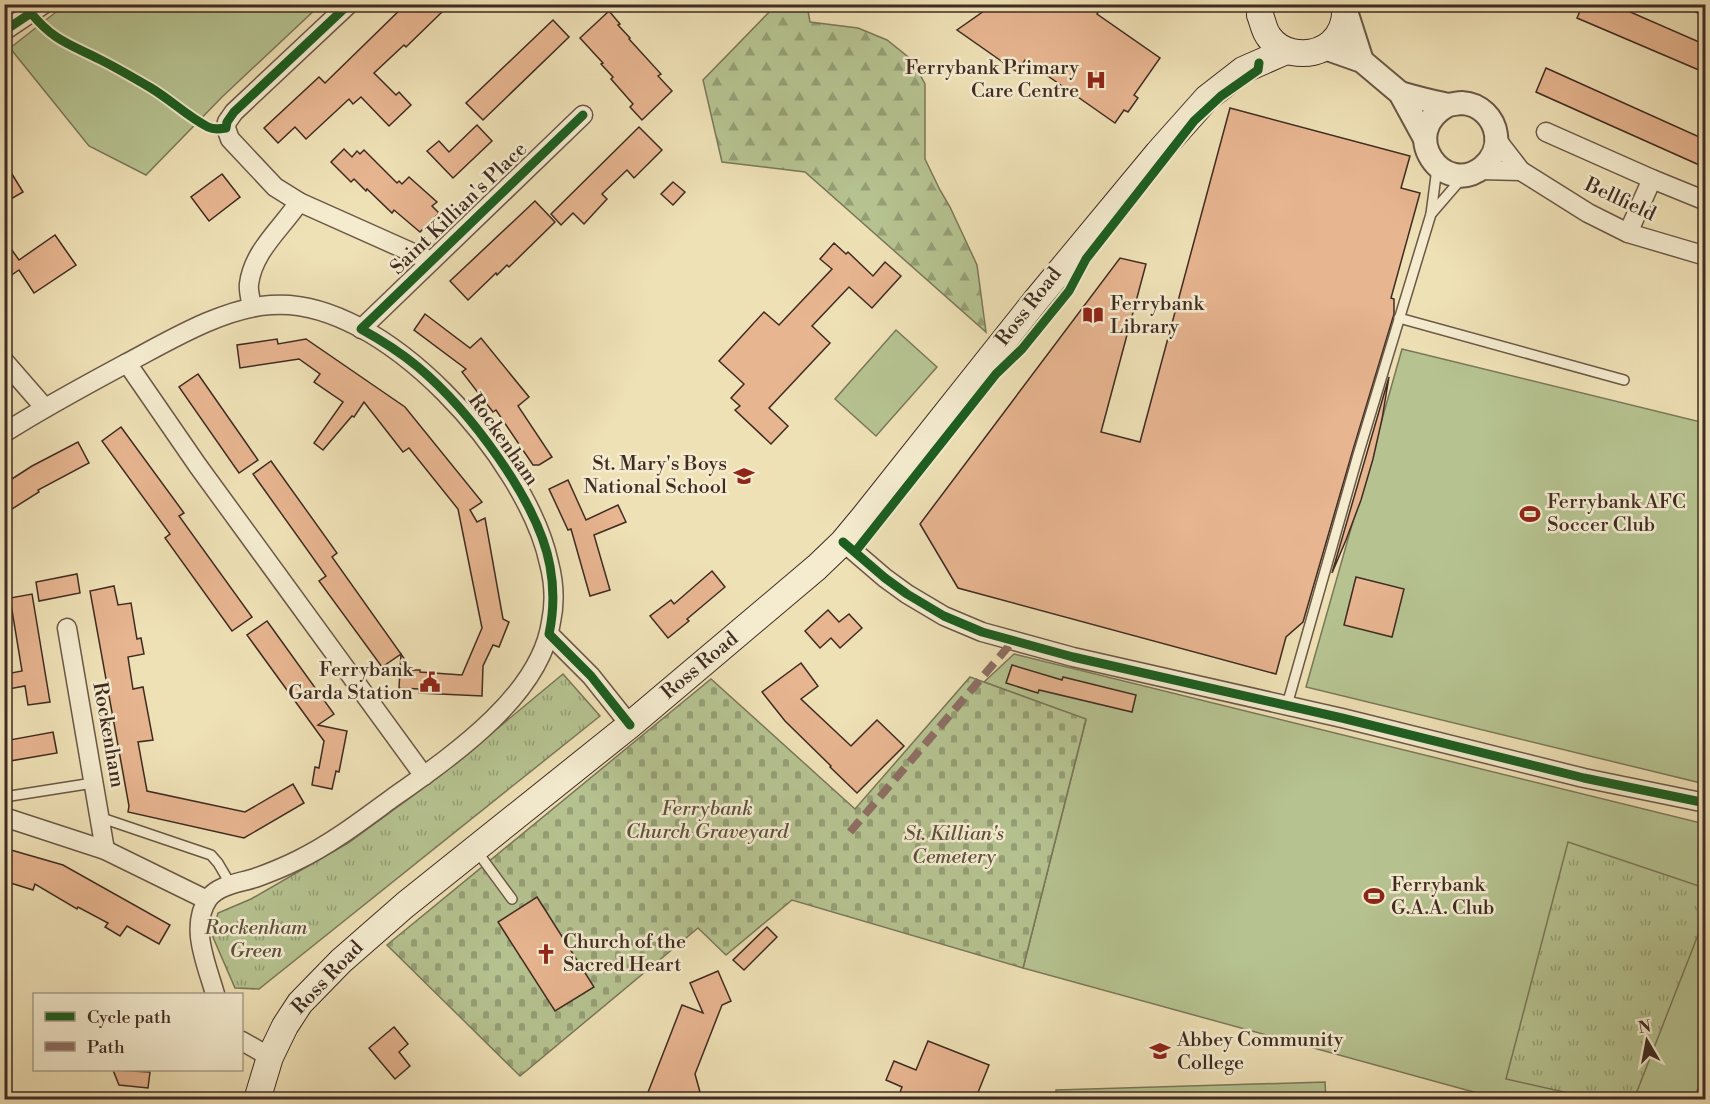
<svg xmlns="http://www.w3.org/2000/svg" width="1710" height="1104" viewBox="0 0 1710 1104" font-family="'Libre Bodoni',serif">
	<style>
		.grass { fill: #b6c391; stroke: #7a775a; stroke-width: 1.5 }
		.forest { fill: url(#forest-firs); stroke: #7a775a; stroke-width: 1.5 }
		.cemetery { fill: url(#cemetery-stones); stroke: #7a775a; stroke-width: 1.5 }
		.park { fill: url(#park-tufts); stroke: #7a775a; stroke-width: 1.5 }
		.building { fill: #e7b590; stroke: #3f2b22; stroke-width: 1.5 }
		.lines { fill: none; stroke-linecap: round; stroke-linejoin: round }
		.service-casing { stroke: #6b5847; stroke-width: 12 }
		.minor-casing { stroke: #6b5847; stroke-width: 21 }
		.tertiary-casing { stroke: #6b5847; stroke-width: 26 }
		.secondary-casing { stroke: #3f2b22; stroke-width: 28 }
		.service { stroke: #f5ecd0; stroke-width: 9 }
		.minor { stroke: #f5ecd0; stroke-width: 18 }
		.tertiary { stroke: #f5ecd0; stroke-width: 22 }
		.secondary { stroke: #f5ecd0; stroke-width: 26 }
		.quiet { stroke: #8d6e63; stroke-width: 8; stroke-dasharray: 15 8; stroke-linecap: butt }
		.cycleway-casing { stroke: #f5ecd0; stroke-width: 13 }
		.cycleway { stroke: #1b5e20; stroke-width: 9 }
		.labels { text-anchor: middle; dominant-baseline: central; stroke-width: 5; stroke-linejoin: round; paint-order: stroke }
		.poi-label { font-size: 20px; fill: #3f2b22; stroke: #f5ecd0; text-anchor: start }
		.street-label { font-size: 20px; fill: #3f2b22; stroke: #f5ecd0 }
		.park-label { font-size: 20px; font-style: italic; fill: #5d513e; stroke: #f5ecd0 }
	</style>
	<defs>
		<pattern id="forest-firs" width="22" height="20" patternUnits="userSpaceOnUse" patternTransform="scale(1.5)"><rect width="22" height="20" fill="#b6c391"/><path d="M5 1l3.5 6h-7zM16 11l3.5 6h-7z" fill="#959f76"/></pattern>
		<pattern id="cemetery-stones" width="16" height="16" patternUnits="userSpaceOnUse" patternTransform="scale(1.5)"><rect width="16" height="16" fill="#b6c391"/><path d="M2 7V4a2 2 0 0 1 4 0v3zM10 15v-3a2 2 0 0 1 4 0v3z" fill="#959f76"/></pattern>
		<pattern id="park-tufts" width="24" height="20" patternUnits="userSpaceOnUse" patternTransform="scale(1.5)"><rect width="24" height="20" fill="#b6c391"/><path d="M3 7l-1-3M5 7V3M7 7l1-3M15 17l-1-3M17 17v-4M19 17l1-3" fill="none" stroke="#959f76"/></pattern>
	</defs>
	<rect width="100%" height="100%" fill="#efe1b6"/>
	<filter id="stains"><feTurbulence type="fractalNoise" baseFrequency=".00333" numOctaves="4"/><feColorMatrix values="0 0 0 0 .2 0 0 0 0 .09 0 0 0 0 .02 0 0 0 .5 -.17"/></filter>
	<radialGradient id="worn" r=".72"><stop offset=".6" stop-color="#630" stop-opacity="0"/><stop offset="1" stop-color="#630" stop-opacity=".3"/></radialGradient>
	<g class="grass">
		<polygon points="65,5 65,4 320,5 222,97 146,175 89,146 10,48"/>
		<polygon points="896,330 937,367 876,436 835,399"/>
		<polygon points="1402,349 1705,423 1705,784 1306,687"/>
		<polygon points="1014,654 1705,824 1706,1072 1693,1099 1499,1099 1023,968 1086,720 984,682"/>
		<polygon points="1325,1082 1326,1099 1056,1099 1056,1090"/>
	</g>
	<polygon class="forest" points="777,4 807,5 810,22 858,28 887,40 912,60 925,84 925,159 940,190 950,207 977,265 986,332 805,172 722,162 703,80"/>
	<polygon class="cemetery" points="970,677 1086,719 1023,968 792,900 726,955 698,928 520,1076 387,945 711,679 855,809"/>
	<g class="park">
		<polygon points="563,674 600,716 259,989 235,988 212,935 218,913 251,899 348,843 440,776"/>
		<polygon points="1568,842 1705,888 1705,917 1634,1099 1595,1099 1506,1079"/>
	</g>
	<g class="building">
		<polygon points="406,4 435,4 442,12 406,47 404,45 374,73 396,95 399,92 411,105 389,126 361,97 353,104 349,99 306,139 295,127 278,143 264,128 319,77 325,83"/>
		<polygon points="994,4 1103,4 1097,14 1160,58 1134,95 1138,98 1128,112 1124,110 1115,123 1025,60 1017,72 957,30"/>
		<polygon points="1583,4 1612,4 1706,45 1706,73 1577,18"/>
		<polygon points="609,11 620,24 618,25 630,38 629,39 661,74 658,76 672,91 642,120 630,107 633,104 611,79 613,77 601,64 603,63 580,38"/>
		<polygon points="553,20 569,37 483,120 466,103"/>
		<polygon points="1546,68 1706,140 1706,168 1536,92"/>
		<polygon points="1230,108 1410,156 1401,188 1420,193 1391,298 1394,299 1394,314 1352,453 1303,622 1286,637 1276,674 958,588 920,524 1120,258 1146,264 1101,432 1140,442"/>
		<polygon points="477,125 492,141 453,178 427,151 439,141 449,152"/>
		<polygon points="639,127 662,150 634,178 627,170 602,194 607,199 584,224 573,213 561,225 551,214"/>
		<polygon points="344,149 352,157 357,151 360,154 364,150 397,183 399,181 402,184 409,177 437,202 432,206 439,213 420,232 394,210 392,213 367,189 366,191 354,179 351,182 331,162"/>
		<polygon points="4,161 23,192 4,203"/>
		<polygon points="222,174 240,197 209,221 191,197"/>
		<polygon points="673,182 685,192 673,205 661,194"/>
		<polygon points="535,201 555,222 509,267 507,265 497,275 496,273 468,300 450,281"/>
		<polygon points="55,235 76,265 34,293 19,270 4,280 4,239 19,260"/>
		<polygon points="834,243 846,254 848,252 873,276 885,262 901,276 872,308 849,287 812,326 830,343 769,408 788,426 771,444 735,410 740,406 731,398 744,384 719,361 764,312 779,325 832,269 820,259"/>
		<polygon points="425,314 470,348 481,338 529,397 518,406 552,457 539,465 533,465 496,410 493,412 462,372 466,369 414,330"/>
		<polygon points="277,339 278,344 306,339 405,407 482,502 470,510 477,522 485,518 503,619 509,622 499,647 493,645 483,666 482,696 419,693 419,689 399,688 401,654 412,670 420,670 420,672 462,675 482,628 458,509 409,448 403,452 364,402 354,417 352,416 323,450 314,443 343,402 314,382 320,374 299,359 240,368 237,345"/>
		<polygon points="198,374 258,460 239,473 179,387"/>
		<polygon points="1389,377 1382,419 1373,459 1361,500 1346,540 1332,573"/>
		<polygon points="121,427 184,513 179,516 252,617 232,631 165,538 170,534 102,441"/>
		<polygon points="78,442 89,463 38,490 39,492 4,514 4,484 32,466"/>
		<polygon points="271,461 337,553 332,557 401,654 382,667 319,581 326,576 253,474"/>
		<polygon points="568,480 586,520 618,505 626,522 594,535 610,590 590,596 571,529 568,530 549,489"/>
		<polygon points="712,571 725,587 687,619 689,621 668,638 650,616 671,600 674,604"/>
		<polygon points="77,574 80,593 39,601 36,582"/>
		<polygon points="1356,577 1404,589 1392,637 1344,625"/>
		<polygon points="114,586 118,605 131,603 137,639 141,638 144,654 128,657 133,689 143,687 153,740 138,742 147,791 245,812 293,784 304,803 244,838 128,812 129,806 90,591"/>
		<polygon points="32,594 50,702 28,705 25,686 9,689 6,674 22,671 10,598"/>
		<polygon points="828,610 839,622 849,614 862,628 840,648 831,638 820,648 805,631"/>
		<polygon points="267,621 334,714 318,725 347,731 339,772 336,771 332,789 312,785 315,767 319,768 324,741 247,635"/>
		<polygon points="801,663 818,686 801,699 851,746 877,720 904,746 857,793 830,767 831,766 785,721 762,692"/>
		<polygon points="1012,665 1062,680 1063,677 1136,695 1132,712 1039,690 1038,693 1006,683"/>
		<polygon points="53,732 57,753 4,762 4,741"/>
		<polygon points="4,848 63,865 170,925 159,944 127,926 120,936 105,927 108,923 78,907 77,909 35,884 33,890 4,881"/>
		<polygon points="537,897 594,987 555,1011 498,922"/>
		<polygon points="767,927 777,937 744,970 733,960"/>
		<polygon points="718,971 731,1001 722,1005 695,1074 700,1092 683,1097 683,1100 645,1100 682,1005 703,1013 690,983"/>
		<polygon points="394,1027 408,1044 399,1052 410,1066 395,1079 369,1048"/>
		<polygon points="928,1041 989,1065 975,1100 897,1100 902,1087 886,1080 894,1061 916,1070"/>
		<polygon points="113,1070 150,1072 148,1088 119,1085"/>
	</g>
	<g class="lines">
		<g class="service-casing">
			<g id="service">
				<polyline points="1431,214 1463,177"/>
				<polyline points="1399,318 1624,380"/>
				<polyline points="1287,705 1358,455 1431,214 1437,168"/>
				<polyline points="4,797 93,783"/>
				<polyline points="99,817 211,855 218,863 231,885"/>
				<polyline points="476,850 512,899"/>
			</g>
		</g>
		<g class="minor-casing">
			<g id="minor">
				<polyline points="1701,4 1706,6"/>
				<polyline points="4,31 44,4"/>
				<polyline points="1546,132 1652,179"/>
				<polyline points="1497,140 1521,171 1588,213 1628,233 1706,256"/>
				<polyline points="1480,170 1521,171"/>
				<polyline points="299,202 431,261"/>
				<polyline points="1628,233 1652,179 1706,201"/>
				<path d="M252,307C251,300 248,291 249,284C253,251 282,228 299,202L275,187L230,139L226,128L227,122L234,112L349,4"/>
				<polyline points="361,329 583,115"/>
				<polyline points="4,361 45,408"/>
				<polyline points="127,363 198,466 424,776"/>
				<path d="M4,433C43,408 84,386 125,364C167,342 222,308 271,305C384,296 527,460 549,563C554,582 555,603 551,622C540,697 449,758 391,799C361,821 331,844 298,860C284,867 269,873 255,878C239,883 218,885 208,899C189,927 207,965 215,994"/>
				<polyline points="843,542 885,578 907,594 944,616 982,632 1073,657 1342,718 1584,778 1706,803"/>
				<polyline points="67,628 105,850"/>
				<polyline points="549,634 591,676 630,725"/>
				<polyline points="4,817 105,850 207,900"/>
				<polyline points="242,1041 270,1057"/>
			</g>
		</g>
		<g class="tertiary-casing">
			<g id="tertiary">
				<polyline points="1346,11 1362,61"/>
				<polyline points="1325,48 1362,61 1400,93 1424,137"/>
				<path d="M1400,93C1414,97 1429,101 1444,104C1450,106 1456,103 1462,103C1480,104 1494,118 1496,135C1498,147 1492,159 1483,167C1444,199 1396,133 1448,105"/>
			</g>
		</g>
		<g class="secondary-casing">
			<g id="secondary">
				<path d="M1260,15C1263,22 1264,31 1269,37C1274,44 1283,50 1292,52C1323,58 1348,38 1345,4"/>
				<polyline points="257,1100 270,1057 285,1026 300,1003 341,961 405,905 630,725 817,567 843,542 863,518 1037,299 1158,153 1207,98 1243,70 1286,51"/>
			</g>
		</g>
		<use href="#service" class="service"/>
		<use href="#minor" class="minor"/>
		<use href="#tertiary" class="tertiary"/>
		<use href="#secondary" class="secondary"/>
		<polyline class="quiet" points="850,832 1013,641"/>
		<g class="cycleway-casing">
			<g id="cycleway">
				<path d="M4,31L31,13C53,40 69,44 99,59C117,68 134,78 151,88C171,100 188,117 208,127C214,130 220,129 226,128L227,122L234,112L349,4"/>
				<path d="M583,115L361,329C381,340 400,352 418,367C468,409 538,500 550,566C554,588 554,611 549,634L591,676L630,725"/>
				<polyline points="843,542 885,578 907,594 944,616 982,632 1073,657 1342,718 1584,778 1706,803"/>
				<polyline points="855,552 996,374 1022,349 1069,291 1086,259 1194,121 1221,96 1258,70 1259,63"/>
			</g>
		</g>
		<use href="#cycleway" class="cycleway"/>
	</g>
	<defs>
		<g id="hospital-bare" transform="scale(1.62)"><path d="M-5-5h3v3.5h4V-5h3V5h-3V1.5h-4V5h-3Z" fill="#8f2418" stroke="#f5ecd0" stroke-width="2.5" paint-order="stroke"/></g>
		<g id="library-bare" transform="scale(1.62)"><path d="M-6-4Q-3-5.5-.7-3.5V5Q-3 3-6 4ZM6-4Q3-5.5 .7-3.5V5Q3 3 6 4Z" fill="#8f2418" stroke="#f5ecd0" stroke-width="2.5" paint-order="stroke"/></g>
		<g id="school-bare" transform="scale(1.62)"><path d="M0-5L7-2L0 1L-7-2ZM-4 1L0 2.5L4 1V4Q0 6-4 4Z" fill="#8f2418" stroke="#f5ecd0" stroke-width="2.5" paint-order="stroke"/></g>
		<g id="stadium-bare" transform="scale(1.62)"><path d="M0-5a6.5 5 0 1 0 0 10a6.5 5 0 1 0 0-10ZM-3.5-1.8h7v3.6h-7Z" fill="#8f2418" stroke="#f5ecd0" stroke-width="2.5" paint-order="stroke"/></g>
		<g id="civic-bare" transform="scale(1.62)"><path d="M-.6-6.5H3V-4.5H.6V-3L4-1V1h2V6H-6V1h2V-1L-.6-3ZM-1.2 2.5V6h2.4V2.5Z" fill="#8f2418" stroke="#f5ecd0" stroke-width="2.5" paint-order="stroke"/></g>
		<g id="church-bare" transform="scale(1.62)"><path d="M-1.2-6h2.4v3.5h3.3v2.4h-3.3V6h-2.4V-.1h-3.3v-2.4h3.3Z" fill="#8f2418" stroke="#f5ecd0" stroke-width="2.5" paint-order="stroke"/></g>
	</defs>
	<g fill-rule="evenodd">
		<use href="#hospital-bare" x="1096" y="80"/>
		<use href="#library-bare" x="1093" y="315"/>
		<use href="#school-bare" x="744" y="476"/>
		<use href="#stadium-bare" x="1530" y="514"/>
		<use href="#civic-bare" x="430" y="682"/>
		<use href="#stadium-bare" x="1374" y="896"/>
		<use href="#church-bare" x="546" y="954"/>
		<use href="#school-bare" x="1160" y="1051"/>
	</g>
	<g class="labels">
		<g class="poi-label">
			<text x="1079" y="68" text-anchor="end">Ferrybank Primary<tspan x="1079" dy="23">Care Centre</tspan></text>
			<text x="1110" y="304">Ferrybank<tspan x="1110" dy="23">Library</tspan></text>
			<text x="727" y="464" text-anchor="end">St. Mary's Boys<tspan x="727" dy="23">National School</tspan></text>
			<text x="1547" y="502">Ferrybank AFC<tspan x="1547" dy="23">Soccer Club</tspan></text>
			<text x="413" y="670" text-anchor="end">Ferrybank<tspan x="413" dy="23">Garda Station</tspan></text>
			<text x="1391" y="885">Ferrybank<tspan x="1391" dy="23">G.A.A. Club</tspan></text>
			<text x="563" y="942">Church of the<tspan x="563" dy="23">Sacred Heart</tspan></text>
			<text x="1177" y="1040">Abbey Community<tspan x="1177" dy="23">College</tspan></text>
		</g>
		<g class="street-label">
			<text transform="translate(1620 200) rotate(25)">Bellfield</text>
			<text transform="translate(459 209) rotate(-44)">Saint Killian's Place</text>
			<text transform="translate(1029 307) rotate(-52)">Ross Road</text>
			<text transform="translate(503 440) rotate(55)">Rockenham</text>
			<text transform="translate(700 666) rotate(-40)">Ross Road</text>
			<text transform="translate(108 735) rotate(80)">Rockenham</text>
			<text transform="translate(328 978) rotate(-46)">Ross Road</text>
		</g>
		<g class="park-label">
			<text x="707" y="809">Ferrybank<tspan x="707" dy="23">Church Graveyard</tspan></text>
			<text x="954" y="834">St. Killian's<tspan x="954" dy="23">Cemetery</tspan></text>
			<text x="256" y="928">Rockenham<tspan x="256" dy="23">Green</tspan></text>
		</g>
	</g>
	<rect width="1710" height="1104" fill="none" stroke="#efe1b6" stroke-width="24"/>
	<rect x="6" y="6" width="1698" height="1092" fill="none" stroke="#3f2b22" stroke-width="3"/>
	<rect x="12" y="12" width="1686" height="1080" fill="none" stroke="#3f2b22" stroke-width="1.5"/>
	<rect x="33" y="993" width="210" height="78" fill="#f5ecd0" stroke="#ac9f8a" stroke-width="1.5"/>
	<rect x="45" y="1012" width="30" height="9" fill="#1b5e20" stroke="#ac9f8a" stroke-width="1.5"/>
	<text x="87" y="1023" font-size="18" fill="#3f2b22">Cycle path</text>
	<rect x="45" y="1042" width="30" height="9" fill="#8d6e63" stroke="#ac9f8a" stroke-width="1.5"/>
	<text x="87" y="1053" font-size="18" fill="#3f2b22">Path</text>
	<g transform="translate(1647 1041) rotate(350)" stroke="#f5ecd0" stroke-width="4.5" paint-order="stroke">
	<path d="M0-4.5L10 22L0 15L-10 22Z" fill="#3f2b22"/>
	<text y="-9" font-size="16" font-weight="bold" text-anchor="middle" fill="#3f2b22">N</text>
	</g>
	<rect width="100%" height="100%" filter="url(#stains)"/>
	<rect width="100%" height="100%" fill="url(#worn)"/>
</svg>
